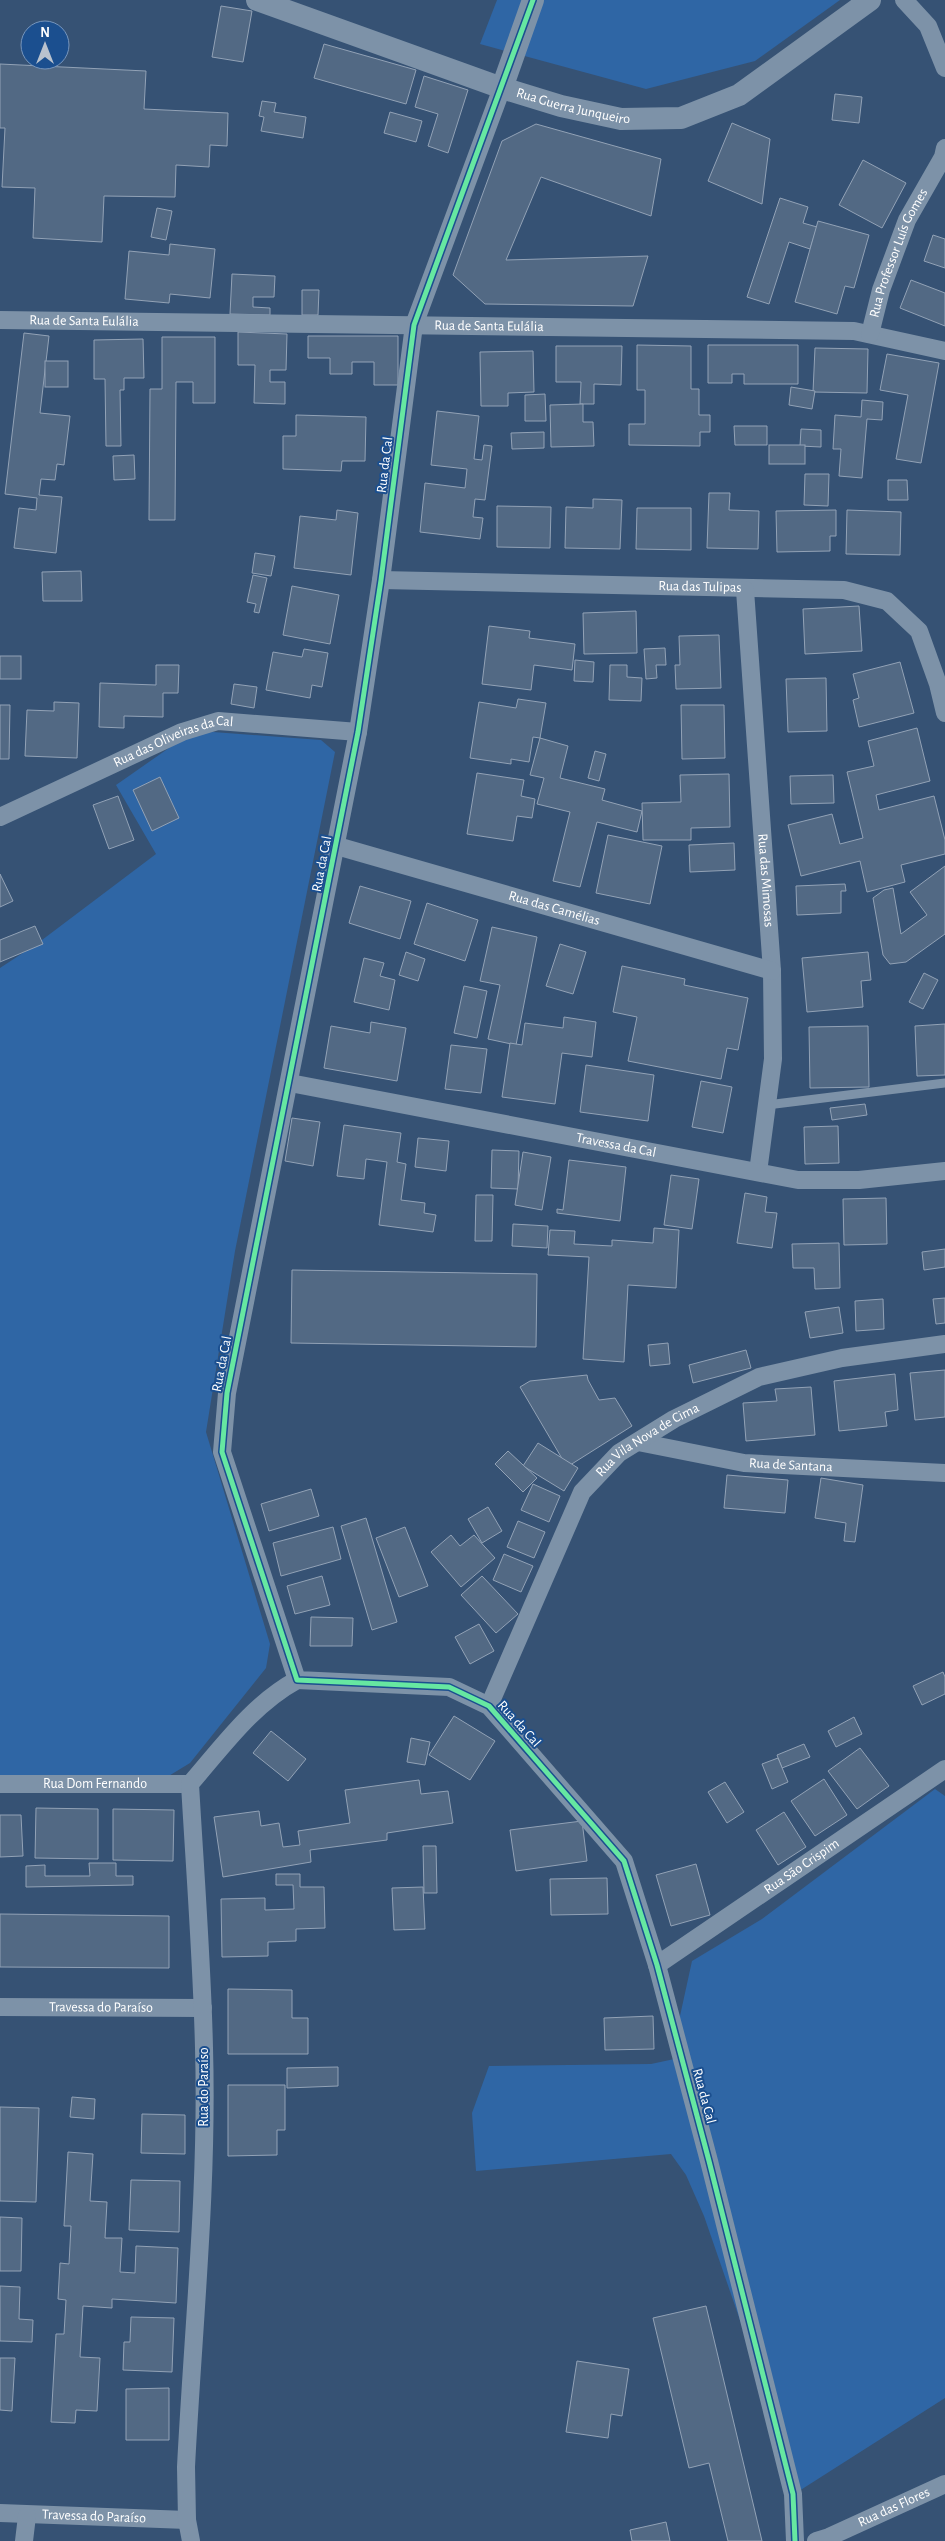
<svg xmlns="http://www.w3.org/2000/svg" width="945" height="2541" viewBox="0 0 945 2541" font-family="'Alegreya Sans',sans-serif">
	<style>
		.green { fill: #2f66a5 }
		.building { fill: #526984; stroke: #92a2b6 }
		.lines { fill: none; stroke-linecap: round; stroke-linejoin: round }
		.service { stroke: #7d92a8; stroke-width: 9 }
		.minor { stroke: #7d92a8; stroke-width: 18 }
		.tertiary { stroke: #7d92a8; stroke-width: 22 }
		.cycleway-casing { stroke: #1b4f8f; stroke-width: 8 }
		.cycleway { stroke: #66e7a1; stroke-width: 5 }
		.labels { text-anchor: middle; dominant-baseline: central; stroke-width: 4; stroke-linejoin: round; paint-order: stroke }
		.street-label { font-size: 14px; fill: #fff; stroke: #1b4f8f }
	</style>
	<rect width="100%" height="100%" fill="#365274"/>
	<g class="green">
		<polygon points="497,0 840,0 755,61 646,89 480,44"/>
		<polygon points="213,732 321,740 335,752 235,1251 206,1432 270,1644 266,1668 190,1763 167,1777 0,1775 0,968 38,943 156,854 116,785 189,734"/>
		<polygon points="935,1789 945,1796 945,2398 799,2491 704,2216 686,2175 671,2154 476,2171 472,2113 489,2066 651,2064 679,2058 680,2016 692,1961 762,1919"/>
	</g>
	<g class="building">
		<polygon points="221,6 252,11 243,62 212,57"/>
		<polygon points="324,44 416,70 406,104 314,78"/>
		<polygon points="0,64 146,71 144,109 228,113 227,146 210,145 209,167 176,165 175,197 104,196 102,242 33,238 35,188 2,187 5,128 0,128"/>
		<polygon points="424,76 468,90 448,153 428,146 438,114 415,107"/>
		<polygon points="835,94 862,97 859,123 832,120"/>
		<polygon points="262,101 276,103 274,112 306,117 303,138 261,131 264,117 259,116"/>
		<polygon points="390,112 422,121 416,142 384,133"/>
		<polygon points="732,123 770,139 762,204 708,181"/>
		<polygon points="536,124 661,159 651,216 541,177 506,260 648,256 633,306 485,304 453,275 502,141"/>
		<polygon points="863,160 906,183 882,228 839,205"/>
		<polygon points="780,198 808,207 803,223 817,227 810,249 789,242 769,304 747,297"/>
		<polygon points="157,208 172,211 166,240 151,237"/>
		<polygon points="818,221 869,235 854,288 845,286 837,314 795,302"/>
		<polygon points="933,235 945,239 945,268 924,261"/>
		<polygon points="170,244 215,249 210,298 170,294 169,303 125,299 129,251 169,255"/>
		<polygon points="232,274 275,276 274,297 253,297 253,307 270,308 270,315 230,314"/>
		<polygon points="911,280 945,293 945,326 900,308"/>
		<polygon points="302,290 319,290 318,315 302,315"/>
		<polygon points="238,332 287,334 286,370 270,370 270,382 285,382 285,404 254,403 255,365 238,365"/>
		<polygon points="24,333 49,336 40,413 70,416 64,465 57,464 55,480 41,479 39,495 62,497 56,553 14,548 19,508 36,510 37,498 5,494"/>
		<polygon points="308,336 398,336 398,385 374,385 374,362 352,362 352,374 330,374 330,358 308,358"/>
		<polygon points="162,337 215,337 215,403 193,403 193,382 176,382 175,520 149,520 150,389 162,389"/>
		<polygon points="143,339 144,378 124,378 124,390 120,390 121,446 106,446 105,379 94,379 94,340"/>
		<polygon points="637,345 691,346 691,389 699,389 699,415 710,415 710,432 700,432 700,446 629,445 629,424 645,424 645,390 637,390"/>
		<polygon points="708,345 798,345 798,384 744,384 744,374 732,374 732,383 708,383"/>
		<polygon points="556,346 622,346 621,385 594,384 594,404 580,404 581,382 556,382"/>
		<polygon points="815,348 868,349 867,393 813,392"/>
		<polygon points="533,351 534,392 508,393 508,406 481,406 480,352"/>
		<polygon points="887,354 939,363 921,463 896,459 908,395 880,390"/>
		<rect x="45" y="361" width="23" height="26"/>
		<polygon points="791,387 815,391 812,409 789,405"/>
		<polygon points="545,394 546,421 525,421 525,395"/>
		<polygon points="862,400 883,402 882,420 867,419 862,478 839,476 841,449 833,449 835,415 861,417"/>
		<polygon points="583,404 583,422 593,422 594,446 551,447 550,405"/>
		<polygon points="437,411 479,416 474,459 482,460 484,445 492,446 485,500 475,499 473,517 483,518 480,539 420,532 425,483 465,488 467,469 431,465"/>
		<polygon points="296,415 366,417 365,461 342,461 341,471 283,469 283,436 296,436"/>
		<polygon points="734,426 767,426 767,445 735,445"/>
		<polygon points="801,429 821,430 821,447 800,446"/>
		<polygon points="544,432 544,448 512,449 511,433"/>
		<rect x="769" y="445" width="36" height="19"/>
		<polygon points="134,455 135,479 114,480 113,456"/>
		<polygon points="805,474 829,474 828,506 804,505"/>
		<polygon points="888,480 907,480 908,500 888,500"/>
		<polygon points="709,493 730,493 729,510 759,511 758,549 707,548"/>
		<polygon points="593,499 622,500 620,549 565,548 566,507 593,508"/>
		<polygon points="497,506 551,507 550,548 497,547"/>
		<polygon points="637,508 691,508 691,550 636,549"/>
		<polygon points="337,510 358,513 351,575 294,568 300,516 336,520"/>
		<polygon points="836,510 836,536 830,536 830,551 777,552 776,511"/>
		<polygon points="847,510 901,512 900,555 846,554"/>
		<polygon points="255,553 275,556 271,576 252,573"/>
		<polygon points="81,571 82,601 43,601 42,572"/>
		<polygon points="253,575 267,578 259,613 254,612 256,604 247,602"/>
		<polygon points="292,586 339,595 330,644 283,635"/>
		<polygon points="859,606 862,651 805,654 803,609"/>
		<polygon points="636,611 637,653 584,654 583,613"/>
		<polygon points="489,626 530,631 529,638 575,644 572,670 534,665 531,690 482,684"/>
		<polygon points="719,635 721,688 676,689 675,665 680,665 679,636"/>
		<polygon points="665,648 666,665 656,665 657,678 646,679 644,649"/>
		<polygon points="304,649 328,653 322,687 312,685 310,698 266,690 273,652 302,657"/>
		<rect x="0" y="656" width="21" height="23"/>
		<polygon points="575,660 594,662 593,682 574,681"/>
		<polygon points="900,662 914,713 859,727 853,700 859,698 853,674"/>
		<polygon points="156,665 179,665 178,693 163,693 163,717 124,716 124,728 99,727 100,683 156,685"/>
		<polygon points="610,665 627,665 627,677 642,678 641,701 609,700"/>
		<polygon points="826,678 827,731 788,732 786,679"/>
		<polygon points="234,684 257,687 254,708 231,704"/>
		<polygon points="518,699 546,703 540,738 533,737 529,762 511,759 511,764 470,758 479,702 516,708"/>
		<polygon points="54,702 79,703 77,758 25,756 27,710 54,711"/>
		<polygon points="0,705 10,705 9,759 0,759"/>
		<polygon points="681,705 724,705 725,758 682,759"/>
		<polygon points="917,728 930,781 876,795 879,810 934,796 945,840 945,854 901,865 905,882 867,892 860,861 801,876 788,825 832,814 840,844 863,838 847,772 874,766 868,741"/>
		<polygon points="540,738 568,746 560,778 605,789 602,800 642,811 637,832 597,822 580,887 553,881 570,812 537,804 544,778 530,775"/>
		<polygon points="595,751 606,754 599,781 588,778"/>
		<polygon points="477,773 524,780 521,796 535,799 532,818 517,816 513,841 467,834"/>
		<polygon points="729,774 730,827 691,828 691,840 643,840 642,803 681,802 680,775"/>
		<polygon points="833,775 834,803 791,804 790,776"/>
		<polygon points="160,777 179,818 152,831 133,790"/>
		<polygon points="118,796 134,840 109,849 93,805"/>
		<polygon points="608,835 662,846 650,904 596,893"/>
		<polygon points="734,843 735,870 690,872 689,845"/>
		<polygon points="945,866 945,934 906,962 890,964 883,955 873,898 884,890 893,888 901,934 927,915 910,892"/>
		<polygon points="0,874 13,901 0,907"/>
		<polygon points="845,884 846,891 841,891 841,913 797,915 796,886"/>
		<polygon points="360,886 411,901 400,939 349,923"/>
		<polygon points="427,903 478,920 465,961 414,944"/>
		<polygon points="35,926 43,944 0,962 0,940"/>
		<polygon points="492,927 537,937 516,1045 488,1039 500,985 480,981"/>
		<polygon points="560,944 586,952 573,994 546,986"/>
		<polygon points="406,952 425,959 418,981 399,975"/>
		<polygon points="868,952 871,980 861,981 863,1007 807,1012 802,958"/>
		<polygon points="364,958 384,963 380,976 395,980 389,1010 354,1002"/>
		<polygon points="622,966 685,979 684,985 748,998 738,1050 727,1048 721,1079 628,1061 637,1017 613,1012"/>
		<polygon points="924,973 938,980 923,1009 909,1002"/>
		<polygon points="464,986 487,991 477,1038 454,1033"/>
		<polygon points="564,1017 596,1022 592,1057 562,1053 555,1104 502,1097 510,1043 522,1045 525,1023 563,1028"/>
		<polygon points="371,1022 406,1028 397,1081 324,1068 331,1026 370,1033"/>
		<polygon points="945,1024 945,1075 917,1076 915,1026"/>
		<polygon points="868,1026 869,1087 810,1088 809,1027"/>
		<polygon points="451,1045 487,1049 481,1093 445,1089"/>
		<polygon points="586,1065 654,1075 648,1121 580,1112"/>
		<polygon points="701,1081 732,1087 723,1133 692,1127"/>
		<polygon points="865,1104 867,1115 832,1120 830,1108"/>
		<polygon points="292,1118 320,1122 313,1166 285,1161"/>
		<polygon points="344,1125 401,1133 397,1162 406,1164 401,1200 425,1203 424,1213 436,1215 433,1232 379,1225 387,1162 366,1159 364,1179 337,1176"/>
		<polygon points="838,1126 839,1163 805,1164 804,1127"/>
		<polygon points="418,1138 449,1141 446,1171 415,1167"/>
		<polygon points="492,1150 519,1151 518,1189 491,1188"/>
		<polygon points="523,1152 551,1157 542,1210 515,1205"/>
		<polygon points="569,1160 626,1167 620,1221 557,1213 557,1209 563,1210"/>
		<polygon points="671,1175 699,1179 692,1229 664,1225"/>
		<polygon points="745,1193 767,1197 765,1212 777,1213 772,1248 737,1243"/>
		<polygon points="476,1195 493,1195 492,1241 475,1241"/>
		<polygon points="886,1198 887,1244 844,1245 843,1199"/>
		<polygon points="513,1224 548,1226 547,1248 512,1246"/>
		<polygon points="654,1228 679,1230 676,1288 628,1285 624,1362 583,1359 589,1257 548,1255 550,1230 575,1231 574,1244 612,1246 612,1240 653,1243"/>
		<polygon points="839,1243 840,1288 815,1289 814,1268 793,1268 792,1244"/>
		<polygon points="945,1249 945,1267 924,1270 922,1252"/>
		<polygon points="292,1270 537,1274 536,1347 291,1343"/>
		<polygon points="945,1298 945,1323 936,1324 933,1299"/>
		<polygon points="883,1299 884,1329 856,1331 855,1301"/>
		<polygon points="839,1307 843,1333 810,1338 805,1312"/>
		<polygon points="668,1343 670,1364 650,1366 648,1345"/>
		<polygon points="746,1350 751,1368 693,1383 689,1365"/>
		<polygon points="945,1370 945,1417 915,1420 910,1373"/>
		<polygon points="895,1374 898,1410 885,1412 887,1426 839,1431 834,1381"/>
		<polygon points="587,1375 588,1380 599,1400 615,1398 632,1426 567,1467 520,1387 530,1381"/>
		<polygon points="811,1387 815,1435 746,1441 743,1403 777,1401 775,1389"/>
		<polygon points="538,1443 578,1468 564,1491 523,1466"/>
		<polygon points="508,1451 537,1478 523,1492 495,1464"/>
		<polygon points="727,1475 788,1480 785,1513 724,1508"/>
		<polygon points="821,1478 863,1485 855,1542 844,1541 846,1523 815,1518"/>
		<polygon points="533,1484 560,1496 549,1522 521,1510"/>
		<polygon points="311,1489 319,1516 269,1531 261,1504"/>
		<polygon points="488,1507 502,1531 482,1543 468,1519"/>
		<polygon points="366,1518 397,1622 372,1630 341,1526"/>
		<polygon points="518,1521 545,1532 534,1558 507,1547"/>
		<polygon points="333,1527 341,1559 281,1576 273,1543"/>
		<polygon points="405,1527 428,1586 399,1597 376,1538"/>
		<polygon points="451,1535 460,1546 474,1535 495,1558 461,1587 431,1552"/>
		<polygon points="504,1554 533,1566 521,1592 493,1580"/>
		<polygon points="322,1576 330,1605 295,1614 287,1586"/>
		<polygon points="482,1576 518,1614 496,1633 461,1595"/>
		<polygon points="311,1617 353,1618 352,1646 310,1646"/>
		<polygon points="479,1624 494,1651 470,1664 455,1637"/>
		<polygon points="943,1672 945,1677 945,1694 922,1705 913,1686"/>
		<polygon points="454,1716 495,1741 470,1780 429,1755"/>
		<polygon points="854,1717 862,1734 836,1747 828,1731"/>
		<polygon points="271,1731 306,1759 288,1781 253,1753"/>
		<polygon points="411,1738 430,1742 425,1765 407,1762"/>
		<polygon points="804,1744 810,1757 782,1768 777,1755"/>
		<polygon points="860,1748 889,1786 857,1809 828,1771"/>
		<polygon points="778,1758 788,1782 772,1789 762,1764"/>
		<polygon points="824,1779 847,1815 815,1836 791,1801"/>
		<polygon points="419,1780 421,1794 448,1791 453,1823 387,1833 387,1840 310,1850 311,1862 223,1877 214,1817 259,1811 261,1826 279,1823 283,1847 300,1845 298,1831 350,1823 345,1790"/>
		<polygon points="725,1782 744,1812 727,1823 708,1792"/>
		<polygon points="36,1808 98,1809 98,1859 35,1858"/>
		<polygon points="113,1809 174,1810 173,1861 113,1860"/>
		<polygon points="784,1812 806,1847 778,1865 756,1830"/>
		<polygon points="0,1815 21,1815 23,1856 0,1857"/>
		<polygon points="582,1821 587,1861 516,1871 510,1830"/>
		<polygon points="423,1846 436,1846 437,1893 424,1893"/>
		<polygon points="89,1863 116,1863 116,1876 133,1876 133,1885 26,1887 26,1866 45,1865 45,1876 90,1876"/>
		<polygon points="696,1864 710,1915 671,1926 656,1875"/>
		<polygon points="276,1874 300,1874 300,1887 324,1887 325,1928 296,1929 296,1941 268,1942 268,1956 222,1957 221,1899 265,1898 265,1910 294,1909 293,1885 276,1885"/>
		<polygon points="607,1878 608,1914 551,1915 550,1879"/>
		<polygon points="423,1887 425,1929 394,1930 392,1888"/>
		<polygon points="0,1914 169,1916 169,1968 0,1967"/>
		<polygon points="228,1989 292,1990 292,2018 308,2018 308,2054 228,2054"/>
		<polygon points="653,2016 654,2049 605,2050 604,2018"/>
		<polygon points="338,2067 338,2086 287,2088 287,2068"/>
		<polygon points="228,2085 285,2085 285,2130 277,2130 277,2155 228,2156"/>
		<polygon points="72,2097 95,2099 94,2119 70,2117"/>
		<polygon points="0,2107 39,2108 36,2202 0,2201"/>
		<polygon points="142,2114 185,2115 185,2154 141,2153"/>
		<polygon points="68,2152 93,2154 90,2201 107,2202 105,2238 122,2238 120,2272 135,2273 136,2246 178,2248 176,2303 112,2299 112,2308 83,2306 80,2357 100,2358 97,2411 76,2410 75,2423 51,2422 56,2334 64,2334 66,2300 58,2299 60,2263 69,2264 71,2226 64,2226"/>
		<polygon points="131,2180 180,2181 179,2232 129,2230"/>
		<polygon points="0,2217 22,2218 21,2271 0,2271"/>
		<polygon points="0,2286 20,2287 19,2319 33,2320 32,2342 0,2341"/>
		<polygon points="706,2306 762,2541 728,2541 709,2463 689,2468 653,2318"/>
		<polygon points="131,2317 174,2318 172,2372 123,2370 124,2342 130,2342"/>
		<polygon points="0,2358 15,2358 12,2411 0,2410"/>
		<polygon points="577,2361 629,2369 622,2416 611,2414 608,2438 566,2432"/>
		<polygon points="169,2388 169,2440 126,2440 126,2389"/>
		<polygon points="666,2522 670,2541 632,2541 630,2530"/>
	</g>
	<g class="lines">
		<polyline class="service" points="767,1105 945,1083"/>
		<g class="minor">
			<polyline points="904,0 928,26 945,68"/>
			<polyline points="502,88 414,325 381,580 358,732 227,1393 222,1452 297,1680 449,1687 489,1706 624,1861 657,1965 709,2161 793,2494 795,2541"/>
			<path id="s1" d="M0,320L854,331L945,351"/>
			<path id="s2" d="M870,334L881,290L907,220L943,157L945,148"/>
			<path id="s3" d="M381,580L844,590L887,601L919,631L938,684L945,713"/>
			<path id="s4" d="M745,590L772,971L773,1059L758,1172"/>
			<path id="s5" d="M0,817L182,732L218,721L358,732"/>
			<path id="s6" d="M337,846L772,971"/>
			<path id="s7" d="M290,1083L798,1180H859L945,1171"/>
			<path id="s8" d="M638,1442L744,1463L945,1473"/>
			<path id="s9" d="M489,1706L582,1492L619,1453L674,1419L759,1377L842,1358L945,1344"/>
			<path id="s10" d="M0,1784H190"/>
			<path id="s11" d="M657,1965L945,1769"/>
			<path id="s12" d="M0,2007L203,2008"/>
			<path id="s13" d="M0,2513L187,2520"/>
			<polyline points="24,2541 27,2516"/>
			<path d="M191,2541L187,2520L186,2467C193,2329 208,2186 204,2048C202,1960 195,1872 190,1784C223,1746 253,1704 297,1680"/>
			<path id="s14" d="M816,2541L829,2537L945,2484"/>
		</g>
		<g class="tertiary">
			<path id="s15" d="M257,0L502,88L561,106L621,119L681,118L739,95L870,0"/>
			<polyline points="502,88 533,0"/>
		</g>
		<g class="cycleway-casing">
			<polyline id="cycleway" points="533,0 414,325 381,580 358,732 227,1393 222,1452 297,1680 449,1687 489,1706 624,1861 657,1965 709,2161 793,2494 795,2541"/>
		</g>
		<use href="#cycleway" class="cycleway"/>
	</g>
	<g class="labels">
		<g class="street-label">
			<text stroke="none"><textPath href="#s15" startOffset="334">Rua Guerra Junqueiro</textPath></text>
			<text stroke="none"><textPath href="#s2" startOffset="86">Rua Professor Luís Gomes</textPath></text>
			<text stroke="none"><textPath href="#s1" startOffset="84">Rua de Santa Eulália</textPath></text>
			<text stroke="none"><textPath href="#s1" startOffset="489">Rua de Santa Eulália</textPath></text>
			<text transform="translate(385 465) rotate(-83)">Rua da Cal</text>
			<text stroke="none"><textPath href="#s3" startOffset="319">Rua das Tulipas</textPath></text>
			<text stroke="none"><textPath href="#s5" startOffset="190">Rua das Oliveiras da Cal</textPath></text>
			<text transform="translate(322 864) rotate(-79)">Rua da Cal</text>
			<text stroke="none"><textPath href="#s4" startOffset="291">Rua das Mimosas</textPath></text>
			<text stroke="none"><textPath href="#s6" startOffset="226">Rua das Camélias</textPath></text>
			<text stroke="none"><textPath href="#s7" startOffset="332">Travessa da Cal</textPath></text>
			<text transform="translate(222 1364) rotate(-79)">Rua da Cal</text>
			<text stroke="none"><textPath href="#s9" startOffset="318">Rua Vila Nova de Cima</textPath></text>
			<text stroke="none"><textPath href="#s8" startOffset="155">Rua de Santana</textPath></text>
			<text transform="translate(519 1724) rotate(48)">Rua da Cal</text>
			<text stroke="none"><textPath href="#s10" startOffset="95">Rua Dom Fernando</textPath></text>
			<text stroke="none"><textPath href="#s11" startOffset="175">Rua São Crispim</textPath></text>
			<text stroke="none"><textPath href="#s12" startOffset="101">Travessa do Paraíso</textPath></text>
			<text transform="translate(204 2087) rotate(-90)">Rua do Paraíso</text>
			<text transform="translate(704 2096) rotate(75)">Rua da Cal</text>
			<text stroke="none"><textPath href="#s14" startOffset="85">Rua das Flores</textPath></text>
			<text stroke="none"><textPath href="#s13" startOffset="94">Travessa do Paraíso</textPath></text>
		</g>
	</g>
	<g transform="translate(45 45)"><circle r="24" fill="#1b4f8f" stroke="#7695bc"/>
	<path d="M0-4L9 19L0 12L-9 19Z" fill="#b9c2ce"/>
	<text y="-8" font-size="14" font-weight="bold" text-anchor="middle" fill="#ffffff">N</text>
	</g>
</svg>
